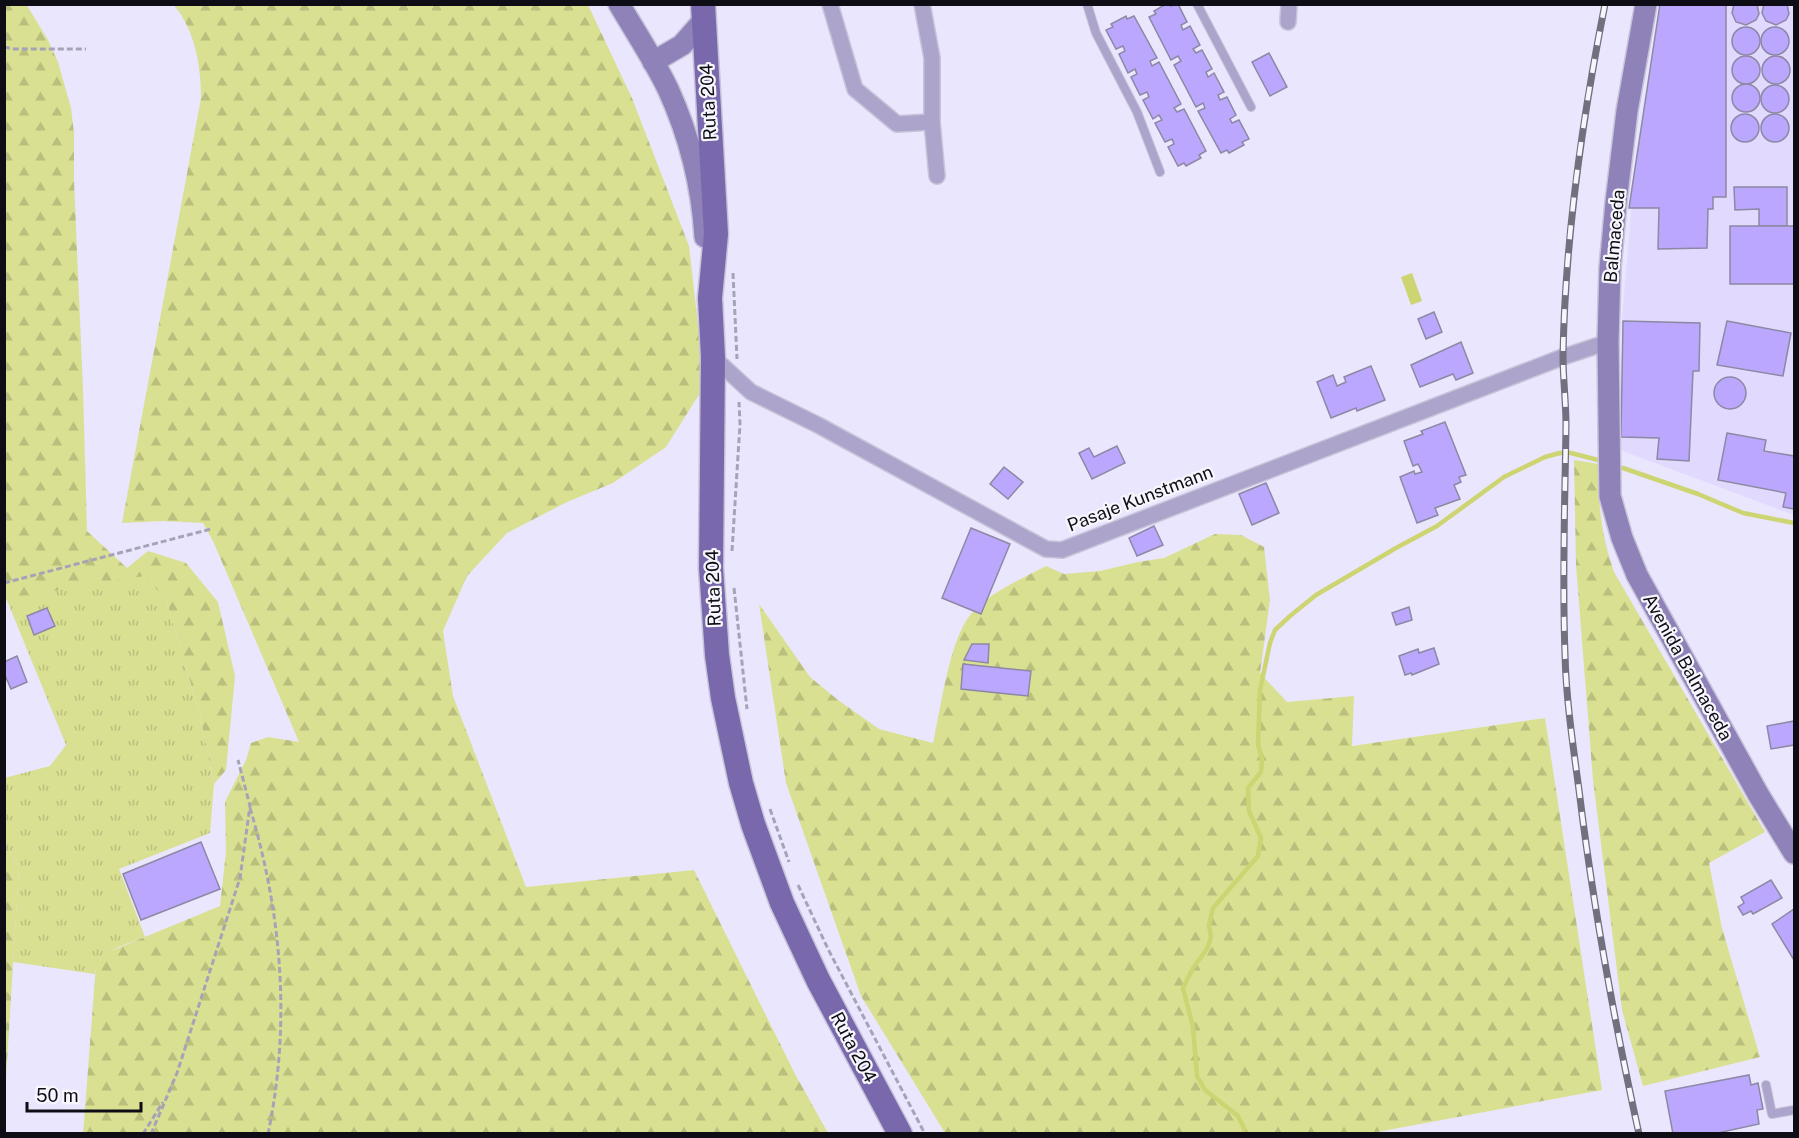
<svg xmlns="http://www.w3.org/2000/svg" width="1799" height="1138" viewBox="0 0 1799 1138" font-family="'Public Sans',sans-serif">
	<style>
		.built { fill: #e1dafe }
		.grass { fill: url(#grass-tufts) }
		.forest { fill: url(#forest-firs) }
		.water { fill: #cdd472 }
		.lines { fill: none; stroke-linecap: round; stroke-linejoin: round }
		.stream { stroke: #cdd472; stroke-width: 4.5 }
		.building { fill: #bba7fd; stroke: #8d88a3; stroke-width: 1.5 }
		.service-casing { stroke: #c7c3d9; stroke-width: 10 }
		.minor-casing { stroke: #c7c3d9; stroke-width: 18 }
		.secondary-casing { stroke: #c7c3d9; stroke-width: 24 }
		.primary-casing { stroke: #c7c3d9; stroke-width: 27 }
		.path { stroke: #a7a3b7; stroke-width: 3; stroke-dasharray: 6 3; stroke-linecap: butt }
		.service { stroke: #aca4ca; stroke-width: 8 }
		.minor { stroke: #aca4ca; stroke-width: 15 }
		.secondary { stroke: #8e82b9; stroke-width: 21 }
		.primary { stroke: #7969ac; stroke-width: 24 }
		.rail-casing { stroke: #726f7f; stroke-width: 7 }
		.rail { stroke: #f7f6fc; stroke-width: 4.5; stroke-dasharray: 14; stroke-linecap: butt }
		.labels { text-anchor: middle; dominant-baseline: central; stroke-width: 4.5; stroke-linejoin: round; paint-order: stroke }
		.street-label { font-size: 18px; fill: #0e0c15; stroke: #f7f6fc }
	</style>
	<defs>
		<pattern id="grass-tufts" width="24" height="20" patternUnits="userSpaceOnUse" patternTransform="scale(1.5)"><rect width="24" height="20" fill="#dae092"/><path d="M3 7l-1-3M5 7V3M7 7l1-3M15 17l-1-3M17 17v-4M19 17l1-3" fill="none" stroke="#babf7d"/></pattern>
		<pattern id="forest-firs" width="22" height="20" patternUnits="userSpaceOnUse" patternTransform="scale(1.5)"><rect width="22" height="20" fill="#dae092"/><path d="M5 1l3.5 6h-7zM16 11l3.5 6h-7z" fill="#babf7d"/></pattern>
	</defs>
	<rect width="100%" height="100%" fill="#eae6fe"/>
	<polygon class="built" points="1661,5 1794,5 1794,515 1620,450 1622,319 1631,213"/>
	<path class="grass" d="M144,575L166,599L200,715L214,784L210,833L119,869L145,937C126,945 97,950 95,974L13,962L19,868L5,844L4,778L50,766L66,745L6,598Z"/>
	<g class="forest">
		<polygon points="26,4 48,40 58,62 71,108 74,133 74,181 83,389 87,531 127,568 148,551 186,563 218,602 235,676 226,770 214,784 200,715 166,599 144,576 5,599 4,5"/>
		<path d="M174,5H588L632,98L689,246L705,385L666,447L613,483L567,502L507,533L467,576L443,631L453,696L526,887L694,870L795,1074L828,1133L83,1134L96,965L106,953L220,906L226,852L225,802L246,760L251,743L268,737L299,742L213,541L203,523L163,521L122,523L201,98C201,65 195,31 174,5Z"/>
		<path d="M1574,460L1599,464C1597,502 1602,537 1614,572L1765,832L1709,863L1722,928L1760,1057L1643,1086L1622,1010L1593,780L1576,565Z"/>
		<path d="M1215,534L1241,535L1264,547L1270,600L1260,673L1287,702L1354,696L1352,746L1545,718L1602,1090L1372,1133H945L861,996L786,783L759,604L810,677L838,700L879,729L933,743C941,708 949,640 971,614C987,594 1023,578 1046,566L1064,574L1100,571L1138,562L1164,558Z"/>
		<polygon points="5,844 19,868 5,1095"/>
	</g>
	<polygon class="water" points="1412,273 1422,301 1411,305 1401,277"/>
	<g class="lines">
		<g class="stream">
			<polyline points="1623,468 1698,494 1743,513 1794,523"/>
			<polyline points="1244,1134 1244,1128 1238,1116 1205,1090 1197,1076 1193,1027 1183,988 1193,968 1207,949 1211,937 1209,925 1213,908 1258,856 1261,838 1249,811 1248,788 1261,772 1262,759 1258,745 1260,690 1270,643 1275,630 1290,616 1316,595 1396,548 1437,526 1504,477 1545,457 1560,453 1571,453 1598,460"/>
		</g>
	</g>
	<g class="building">
		<polygon points="1166,4 1171,6 1178,4 1187,22 1181,25 1183,30 1190,26 1200,45 1193,49 1196,53 1202,50 1212,69 1206,72 1208,77 1214,73 1224,92 1218,95 1220,100 1227,97 1236,115 1230,119 1232,123 1239,120 1249,139 1242,142 1244,145 1229,153 1227,150 1221,153 1198,111 1205,108 1203,103 1196,107 1174,65 1181,61 1178,56 1171,60 1149,17 1156,14 1154,11"/>
		<polygon points="1660,4 1726,4 1726,197 1713,197 1713,209 1708,209 1707,248 1658,249 1659,208 1629,208"/>
		<polygon points="1734,4 1757,4 1759,14 1756,20 1746,25 1736,22 1732,13"/>
		<polygon points="1764,4 1787,4 1789,14 1786,20 1776,25 1766,21 1762,13"/>
		<polygon points="1126,16 1127,19 1134,16 1157,58 1150,61 1152,66 1159,62 1181,104 1174,108 1177,112 1184,109 1206,151 1199,155 1201,158 1186,166 1184,163 1178,166 1168,147 1174,144 1172,139 1165,142 1155,123 1162,120 1159,115 1153,119 1143,100 1149,97 1147,92 1140,95 1131,77 1137,74 1135,69 1128,73 1119,54 1125,51 1123,46 1116,49 1106,30 1113,27 1111,24"/>
		<circle cx="1775" cy="41" r="14"/>
		<circle cx="1746" cy="41" r="14"/>
		<polygon points="1269,53 1287,87 1270,96 1252,62"/>
		<circle cx="1776" cy="70" r="14"/>
		<circle cx="1746" cy="70" r="14"/>
		<circle cx="1746" cy="98" r="14"/>
		<circle cx="1775" cy="99" r="14"/>
		<circle cx="1745" cy="128" r="14"/>
		<circle cx="1775" cy="128" r="14"/>
		<polygon points="1734,187 1787,187 1787,226 1759,226 1759,209 1735,210"/>
		<rect x="1730" y="226" width="64" height="58"/>
		<polygon points="1434,312 1442,332 1426,339 1418,319"/>
		<polygon points="1623,321 1700,323 1699,371 1693,371 1689,461 1657,459 1659,438 1621,437"/>
		<polygon points="1727,321 1791,333 1783,376 1717,365"/>
		<polygon points="1461,342 1473,373 1456,380 1453,374 1420,387 1411,365"/>
		<polygon points="1371,366 1385,400 1357,411 1356,408 1331,418 1317,382 1333,375 1337,386 1346,382 1344,377"/>
		<circle cx="1730" cy="393" r="16"/>
		<polygon points="1445,422 1466,475 1459,477 1461,482 1454,485 1460,499 1435,508 1438,515 1417,523 1400,477 1414,471 1415,474 1422,472 1418,464 1413,466 1404,441 1423,434 1421,431"/>
		<polygon points="1727,433 1766,440 1764,451 1794,456 1794,509 1783,507 1786,493 1718,480"/>
		<polygon points="1117,446 1125,463 1092,479 1079,453 1089,448 1094,457"/>
		<polygon points="1004,467 1023,482 1008,499 990,484"/>
		<polygon points="1266,483 1279,513 1252,525 1239,494"/>
		<polygon points="1154,526 1163,545 1137,556 1129,538"/>
		<polygon points="971,528 1010,544 981,614 942,598"/>
		<polygon points="1409,607 1412,620 1396,625 1392,613"/>
		<polygon points="47,608 55,626 34,635 27,616"/>
		<polygon points="972,644 989,644 988,663 964,660"/>
		<polygon points="1434,648 1439,664 1412,675 1411,673 1405,675 1399,656 1418,649 1419,653"/>
		<polygon points="17,656 27,682 11,689 4,673 4,662"/>
		<polygon points="963,664 1031,671 1028,696 961,689"/>
		<polygon points="1794,721 1794,745 1771,749 1767,726"/>
		<polygon points="201,842 220,889 141,920 123,874"/>
		<polygon points="1771,880 1782,898 1753,914 1751,911 1743,915 1738,907 1744,903 1741,897"/>
		<polygon points="1794,909 1794,960 1772,924"/>
		<polygon points="1749,1075 1751,1085 1758,1083 1763,1109 1757,1110 1759,1124 1713,1134 1673,1134 1665,1091"/>
	</g>
	<g class="lines">
		<g class="service-casing">
			<g id="service">
				<polyline points="1087,4 1096,33 1137,112 1160,172"/>
				<polyline points="1197,4 1251,107"/>
				<polyline points="1766,1085 1772,1114 1794,1110"/>
			</g>
		</g>
		<g class="minor-casing">
			<g id="minor">
				<polyline points="830,4 855,89 897,124 932,122"/>
				<polyline points="922,4 932,58 932,122 937,176"/>
				<polyline points="1288,22 1289,4"/>
				<polyline points="713,357 751,392 818,425 1046,549 1062,550 1563,357 1608,342"/>
			</g>
		</g>
		<g class="secondary-casing">
			<g id="secondary">
				<path d="M619,4C636,33 654,60 668,89C689,135 702,187 705,237"/>
				<polyline points="1646,4 1627,111 1616,202 1610,268 1608,342 1610,496 1622,538 1637,575 1758,794 1794,853"/>
				<polyline points="653,62 682,45 704,20"/>
			</g>
		</g>
		<g class="primary-casing">
			<polyline id="primary" points="703,4 716,234 710,298 713,357 711,568 717,655 723,698 741,783 753,824 782,903 818,980 900,1134"/>
		</g>
		<g class="path">
			<polyline points="4,47 14,49 86,49"/>
			<polyline points="733,273 737,359"/>
			<polyline points="732,551 740,424 739,402"/>
			<polyline points="4,583 211,529"/>
			<polyline points="734,588 747,709"/>
			<path d="M250,808C282,915 291,1024 268,1134"/>
			<polyline points="770,809 789,862"/>
			<polyline points="798,885 828,949 925,1134"/>
			<polyline points="143,1134 163,1102"/>
			<polyline points="151,1134 177,1073 240,878 250,806 238,760"/>
		</g>
		<use href="#service" class="service"/>
		<use href="#minor" class="minor"/>
		<use href="#secondary" class="secondary"/>
		<use href="#primary" class="primary"/>
		<g class="rail-casing">
			<path id="rail" d="M1605,4C1582,120 1565,238 1563,356C1563,379 1566,402 1566,425C1565,501 1562,577 1565,654C1566,699 1573,745 1579,790C1593,905 1614,1020 1639,1134"/>
		</g>
		<use href="#rail" class="rail"/>
	</g>
	<g class="labels">
		<g class="street-label">
			<text transform="translate(708 102) rotate(-93)">Ruta 204</text>
			<text transform="translate(1614 236) rotate(-85)">Balmaceda</text>
			<text transform="translate(1140 498) rotate(-21)">Pasaje Kunstmann</text>
			<text transform="translate(713 588) rotate(-92)">Ruta 204</text>
			<text transform="translate(1688 667) rotate(61)">Avenida Balmaceda</text>
			<text transform="translate(854 1047) rotate(62)">Ruta 204</text>
		</g>
	</g>
	<rect width="1799" height="1138" fill="none" stroke="#0e0c15" stroke-width="12"/>
	<path d="M27 1102v9h114v-9" fill="none" stroke="#0e0c15" stroke-width="3"/>
	<text x="36" y="1102" font-size="18" fill="#0e0c15" stroke="#f7f6fc" stroke-width="4.5" paint-order="stroke">50 m</text>
</svg>
